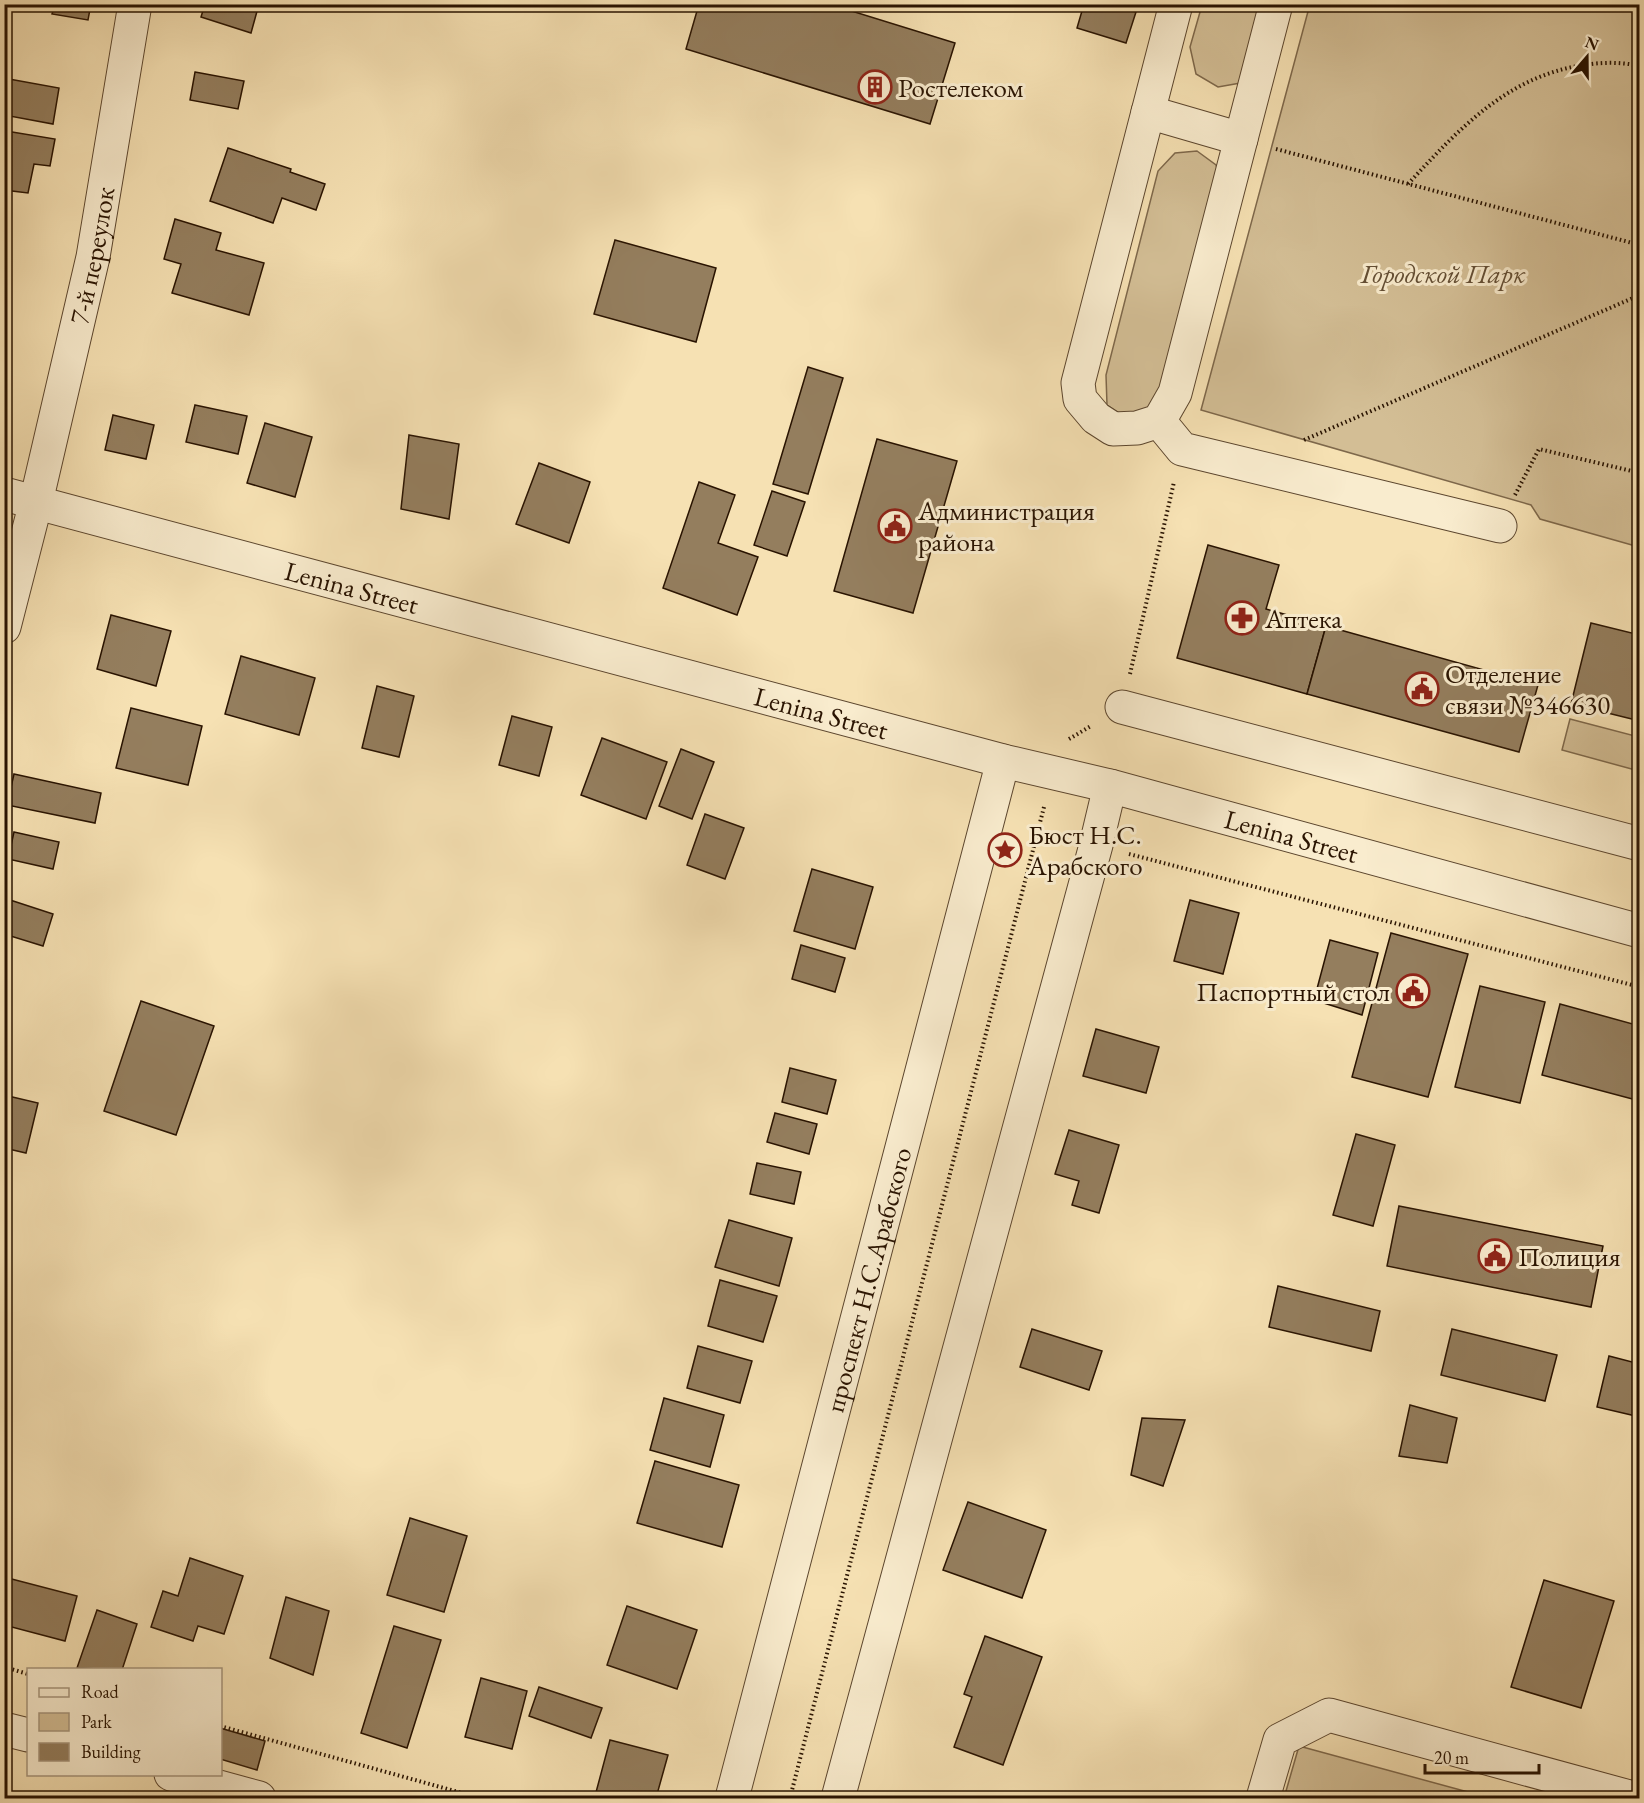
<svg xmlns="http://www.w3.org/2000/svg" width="1644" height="1803" viewBox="0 0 1644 1803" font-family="'EB Garamond',serif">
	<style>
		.green { fill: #d3be95; stroke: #7e684b; stroke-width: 1.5 }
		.building { fill: #947e5e; stroke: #291301; stroke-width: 1.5 }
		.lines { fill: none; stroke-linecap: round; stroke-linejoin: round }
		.minor-casing { stroke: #5c462e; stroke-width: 35 }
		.path { stroke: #291301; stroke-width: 4; stroke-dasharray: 1.5 3; stroke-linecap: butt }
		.minor { stroke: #f9ecce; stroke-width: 33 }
		.labels { text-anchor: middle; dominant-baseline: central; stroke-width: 6; stroke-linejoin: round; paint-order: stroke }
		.poi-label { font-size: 27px; fill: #291301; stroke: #f9ecce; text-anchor: start }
		.street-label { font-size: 27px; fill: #291301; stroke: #f9ecce }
		.park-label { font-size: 27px; font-style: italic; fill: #644f35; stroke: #f9ecce }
	</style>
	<rect width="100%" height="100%" fill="#f6e1b3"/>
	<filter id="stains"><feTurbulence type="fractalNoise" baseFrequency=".00333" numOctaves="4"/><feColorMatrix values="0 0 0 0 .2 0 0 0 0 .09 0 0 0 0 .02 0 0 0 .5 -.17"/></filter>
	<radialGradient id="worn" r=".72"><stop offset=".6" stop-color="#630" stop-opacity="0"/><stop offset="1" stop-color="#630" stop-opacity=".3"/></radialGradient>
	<g class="green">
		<polygon points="1310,4 1639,5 1639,547 1540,519 1531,505 1201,410"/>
		<polygon points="1202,5 1276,5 1246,82 1218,87 1196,74 1190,47"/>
		<polygon points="1197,151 1216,165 1223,186 1155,416 1128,419 1107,405 1106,375 1158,171 1175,153"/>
		<polygon points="1570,719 1639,737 1639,771 1562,750"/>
		<polygon points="1299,1746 1490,1798 1284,1798"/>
	</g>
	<g class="building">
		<polygon points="16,4 91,4 88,20 52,14 53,11"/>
		<polygon points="205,4 259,4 251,33 201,17"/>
		<polygon points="699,4 829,4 955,43 930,124 686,49"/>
		<polygon points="1084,4 1112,4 1136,12 1126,43 1077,28"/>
		<polygon points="195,72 244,81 238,109 190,100"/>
		<polygon points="9,79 59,88 53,124 4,115"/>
		<polygon points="6,131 55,139 50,166 34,164 28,193 4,190"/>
		<polygon points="228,148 291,169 290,172 325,184 316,210 282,198 273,223 210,201"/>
		<polygon points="175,219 221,233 216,250 264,263 249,315 172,293 181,264 164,259"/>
		<polygon points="615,240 716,268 696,342 594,314"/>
		<polygon points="808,367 843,378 808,494 773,484"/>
		<polygon points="195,405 247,416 238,454 186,442"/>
		<polygon points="113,415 154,425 146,459 105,450"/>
		<polygon points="265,423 312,437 295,497 247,483"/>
		<polygon points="409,435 459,444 449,519 401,509"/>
		<polygon points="877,439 957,461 913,613 834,591"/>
		<polygon points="539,463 590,482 569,543 516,524"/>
		<polygon points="699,482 735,495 718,543 758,557 737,615 663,588"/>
		<polygon points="772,491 805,502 787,556 754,545"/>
		<polygon points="1208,545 1279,565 1266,609 1326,626 1307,694 1177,658"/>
		<polygon points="111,615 171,631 156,686 97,669"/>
		<polygon points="1591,623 1640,635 1640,721 1571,704"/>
		<polygon points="1326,626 1538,685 1519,752 1307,694"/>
		<polygon points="241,656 315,678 299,735 225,714"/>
		<polygon points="377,686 414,696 399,757 362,748"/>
		<polygon points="131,708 202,726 188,785 116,768"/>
		<polygon points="512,716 552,727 539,776 499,765"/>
		<polygon points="602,738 667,762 646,819 581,795"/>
		<polygon points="681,749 714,762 692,819 659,806"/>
		<polygon points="14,774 101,793 95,823 7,805"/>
		<polygon points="705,814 744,828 725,879 687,865"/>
		<polygon points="14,832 59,842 53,869 8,859"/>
		<polygon points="812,869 873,887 855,949 794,931"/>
		<polygon points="4,898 53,914 43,946 4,934"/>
		<polygon points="1190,900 1239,913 1223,974 1174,961"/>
		<polygon points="1391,933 1468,954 1428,1097 1352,1077"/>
		<polygon points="1330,940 1378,953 1362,1015 1314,1000"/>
		<polygon points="801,945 845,958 835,992 792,979"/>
		<polygon points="1480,986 1545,1002 1520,1103 1455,1087"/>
		<polygon points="141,1001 214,1026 176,1135 104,1111"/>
		<polygon points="1560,1004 1640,1026 1640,1101 1542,1075"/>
		<polygon points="1096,1029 1159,1047 1146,1093 1083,1076"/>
		<polygon points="790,1068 836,1080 827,1114 782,1102"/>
		<polygon points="4,1095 38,1103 26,1153 4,1148"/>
		<polygon points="775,1113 817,1124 809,1154 767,1142"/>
		<polygon points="1069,1130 1119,1145 1099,1213 1072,1205 1079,1181 1055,1174"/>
		<polygon points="1356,1134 1395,1145 1373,1226 1333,1215"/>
		<polygon points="757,1163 801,1172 794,1204 750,1194"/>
		<polygon points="1399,1206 1603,1246 1591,1307 1387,1266"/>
		<polygon points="729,1220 792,1238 779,1286 715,1267"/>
		<polygon points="720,1280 777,1296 763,1342 708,1326"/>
		<polygon points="1278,1286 1380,1311 1371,1351 1269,1327"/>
		<polygon points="1032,1329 1102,1351 1089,1390 1020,1367"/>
		<polygon points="1452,1329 1557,1355 1545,1401 1441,1375"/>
		<polygon points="698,1346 752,1361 740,1403 687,1388"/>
		<polygon points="1609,1356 1640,1364 1640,1417 1597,1407"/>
		<polygon points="664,1398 724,1415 710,1467 650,1450"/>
		<polygon points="1410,1405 1457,1418 1447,1463 1399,1456"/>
		<polygon points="1142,1418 1185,1420 1163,1486 1131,1475"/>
		<polygon points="655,1461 739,1485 722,1547 637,1523"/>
		<polygon points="968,1502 1046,1530 1022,1598 943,1570"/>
		<polygon points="410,1518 467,1536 444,1612 387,1595"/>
		<polygon points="190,1558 243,1576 224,1634 198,1626 193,1641 151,1627 163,1591 178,1596"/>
		<polygon points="4,1577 77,1596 65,1641 4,1625"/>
		<polygon points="1544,1580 1614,1601 1581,1708 1511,1687"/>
		<polygon points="286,1597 329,1611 313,1675 270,1658"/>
		<polygon points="627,1606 697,1630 677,1689 607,1665"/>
		<polygon points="97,1610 137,1624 122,1670 77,1668"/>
		<polygon points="394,1626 441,1640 407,1748 361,1733"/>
		<polygon points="985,1636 1042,1657 1003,1765 954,1747 972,1697 964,1694"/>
		<polygon points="481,1678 527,1691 512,1749 465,1737"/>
		<polygon points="539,1687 602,1708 591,1738 529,1716"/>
		<polygon points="220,1728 265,1741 257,1770 220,1759"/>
		<polygon points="610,1740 668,1755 656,1798 603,1798 595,1796"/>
	</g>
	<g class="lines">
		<g class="minor-casing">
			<g id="minor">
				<polyline points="1176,4 1078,383 1080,399 1096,418 1113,429 1137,428 1159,421 1175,393 1276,4"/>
				<polyline points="1148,112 1241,139"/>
				<polyline points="1159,421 1182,449 1500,526"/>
				<path id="s1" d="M4,494L1003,761L1110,786L1640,931"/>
				<path id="s2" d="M4,627L36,502L93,257L135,4"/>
				<polyline points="1122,707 1640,844"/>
				<polyline points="4,1729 28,1735"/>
				<polyline points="171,1774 259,1798"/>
				<path id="s3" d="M732,1798L1003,761"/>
				<polyline points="838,1798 1096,845 1110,786"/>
				<polyline points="1263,1798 1280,1740 1329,1715 1633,1798"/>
			</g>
		</g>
		<g class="path">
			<polyline points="1276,149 1640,245"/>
			<path d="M1408,184C1458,130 1507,76 1584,65C1602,62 1622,62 1640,66"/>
			<polyline points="1304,440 1640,295"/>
			<polyline points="1515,495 1539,449 1640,473"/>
			<polyline points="1130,674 1174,482"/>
			<polyline points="1069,739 1091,726"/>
			<polyline points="1129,854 1640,987"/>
			<polyline points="4,1667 28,1674"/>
			<polyline points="220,1726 480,1798"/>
			<polyline points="790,1798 1044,807"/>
		</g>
		<use href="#minor" class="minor"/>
	</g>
	<defs>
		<g id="building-ring" transform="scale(1.725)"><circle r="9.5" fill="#f9ecce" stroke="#8f2418" stroke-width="1.5"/><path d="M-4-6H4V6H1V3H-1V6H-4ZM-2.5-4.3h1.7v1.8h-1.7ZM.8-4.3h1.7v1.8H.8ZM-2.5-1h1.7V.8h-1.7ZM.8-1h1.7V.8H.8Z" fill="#8f2418"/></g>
		<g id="civic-ring" transform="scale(1.725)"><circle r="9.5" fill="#f9ecce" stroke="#8f2418" stroke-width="1.5"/><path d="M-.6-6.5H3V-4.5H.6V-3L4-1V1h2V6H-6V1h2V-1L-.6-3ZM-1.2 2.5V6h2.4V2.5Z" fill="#8f2418"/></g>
		<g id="pharmacy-ring" transform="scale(1.725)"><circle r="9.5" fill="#f9ecce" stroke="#8f2418" stroke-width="1.5"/><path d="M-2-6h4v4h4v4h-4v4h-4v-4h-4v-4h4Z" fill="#8f2418"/></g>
		<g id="sight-ring" transform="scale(1.725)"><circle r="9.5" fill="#f9ecce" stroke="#8f2418" stroke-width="1.5"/><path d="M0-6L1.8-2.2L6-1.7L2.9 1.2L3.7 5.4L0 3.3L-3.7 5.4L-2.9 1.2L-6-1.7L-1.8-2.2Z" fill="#8f2418"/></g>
	</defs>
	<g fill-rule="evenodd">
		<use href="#building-ring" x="875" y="87"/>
		<use href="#civic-ring" x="895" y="526"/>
		<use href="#pharmacy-ring" x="1242" y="618"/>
		<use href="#civic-ring" x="1422" y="689"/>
		<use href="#sight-ring" x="1005" y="850"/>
		<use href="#civic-ring" x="1413" y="991"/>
		<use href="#civic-ring" x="1495" y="1256"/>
	</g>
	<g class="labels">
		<g class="poi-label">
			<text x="898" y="87">Ростелеком</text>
			<text x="918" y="510">Администрация<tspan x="918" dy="31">района</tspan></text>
			<text x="1265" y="618">Аптека</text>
			<text x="1445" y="673">Отделение<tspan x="1445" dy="31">связи №346630</tspan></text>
			<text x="1028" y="834">Бюст Н.С.<tspan x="1028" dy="31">Арабского</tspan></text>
			<text x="1390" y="991" text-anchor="end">Паспортный стол</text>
			<text x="1518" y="1256">Полиция</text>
		</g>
		<g class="street-label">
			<text stroke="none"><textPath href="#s2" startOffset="382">7-й переулок</textPath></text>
			<text stroke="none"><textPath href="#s1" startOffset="360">Lenina Street</textPath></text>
			<text stroke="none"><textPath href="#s1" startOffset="846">Lenina Street</textPath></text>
			<text stroke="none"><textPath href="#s1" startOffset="1332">Lenina Street</textPath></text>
			<text stroke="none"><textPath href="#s3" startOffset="536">проспект Н.С.Арабского</textPath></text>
		</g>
		<g class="park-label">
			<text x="1443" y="273">Городской Парк</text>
		</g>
	</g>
	<rect width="1644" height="1803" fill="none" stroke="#f6e1b3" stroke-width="24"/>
	<rect x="6" y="6" width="1632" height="1791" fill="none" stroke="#291301" stroke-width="3"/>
	<rect x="12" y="12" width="1620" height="1779" fill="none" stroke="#291301" stroke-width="1.5"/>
	<rect x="27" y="1668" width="195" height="108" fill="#f9ecce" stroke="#a6957c" stroke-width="1.5"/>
	<rect x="39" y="1688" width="30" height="9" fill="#f9ecce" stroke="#a6957c" stroke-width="1.5"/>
	<text x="81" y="1698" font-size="18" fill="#291301">Road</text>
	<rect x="39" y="1713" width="30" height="18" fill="#d3be95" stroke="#a6957c" stroke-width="1.5"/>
	<text x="81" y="1728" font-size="18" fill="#291301">Park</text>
	<rect x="39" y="1743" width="30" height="18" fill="#947e5e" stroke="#a6957c" stroke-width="1.5"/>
	<text x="81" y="1758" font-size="18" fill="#291301">Building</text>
	<g transform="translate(1587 57) rotate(20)" stroke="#f9ecce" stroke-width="4.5" paint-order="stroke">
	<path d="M0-4.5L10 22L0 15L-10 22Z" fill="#291301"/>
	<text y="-9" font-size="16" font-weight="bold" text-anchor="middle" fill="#291301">N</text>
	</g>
	<path d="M1425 1764v9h114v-9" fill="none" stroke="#291301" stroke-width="3"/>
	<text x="1434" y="1764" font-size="18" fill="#291301" stroke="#f9ecce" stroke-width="4.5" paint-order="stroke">20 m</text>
	<rect width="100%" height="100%" filter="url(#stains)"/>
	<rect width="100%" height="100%" fill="url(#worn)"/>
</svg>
